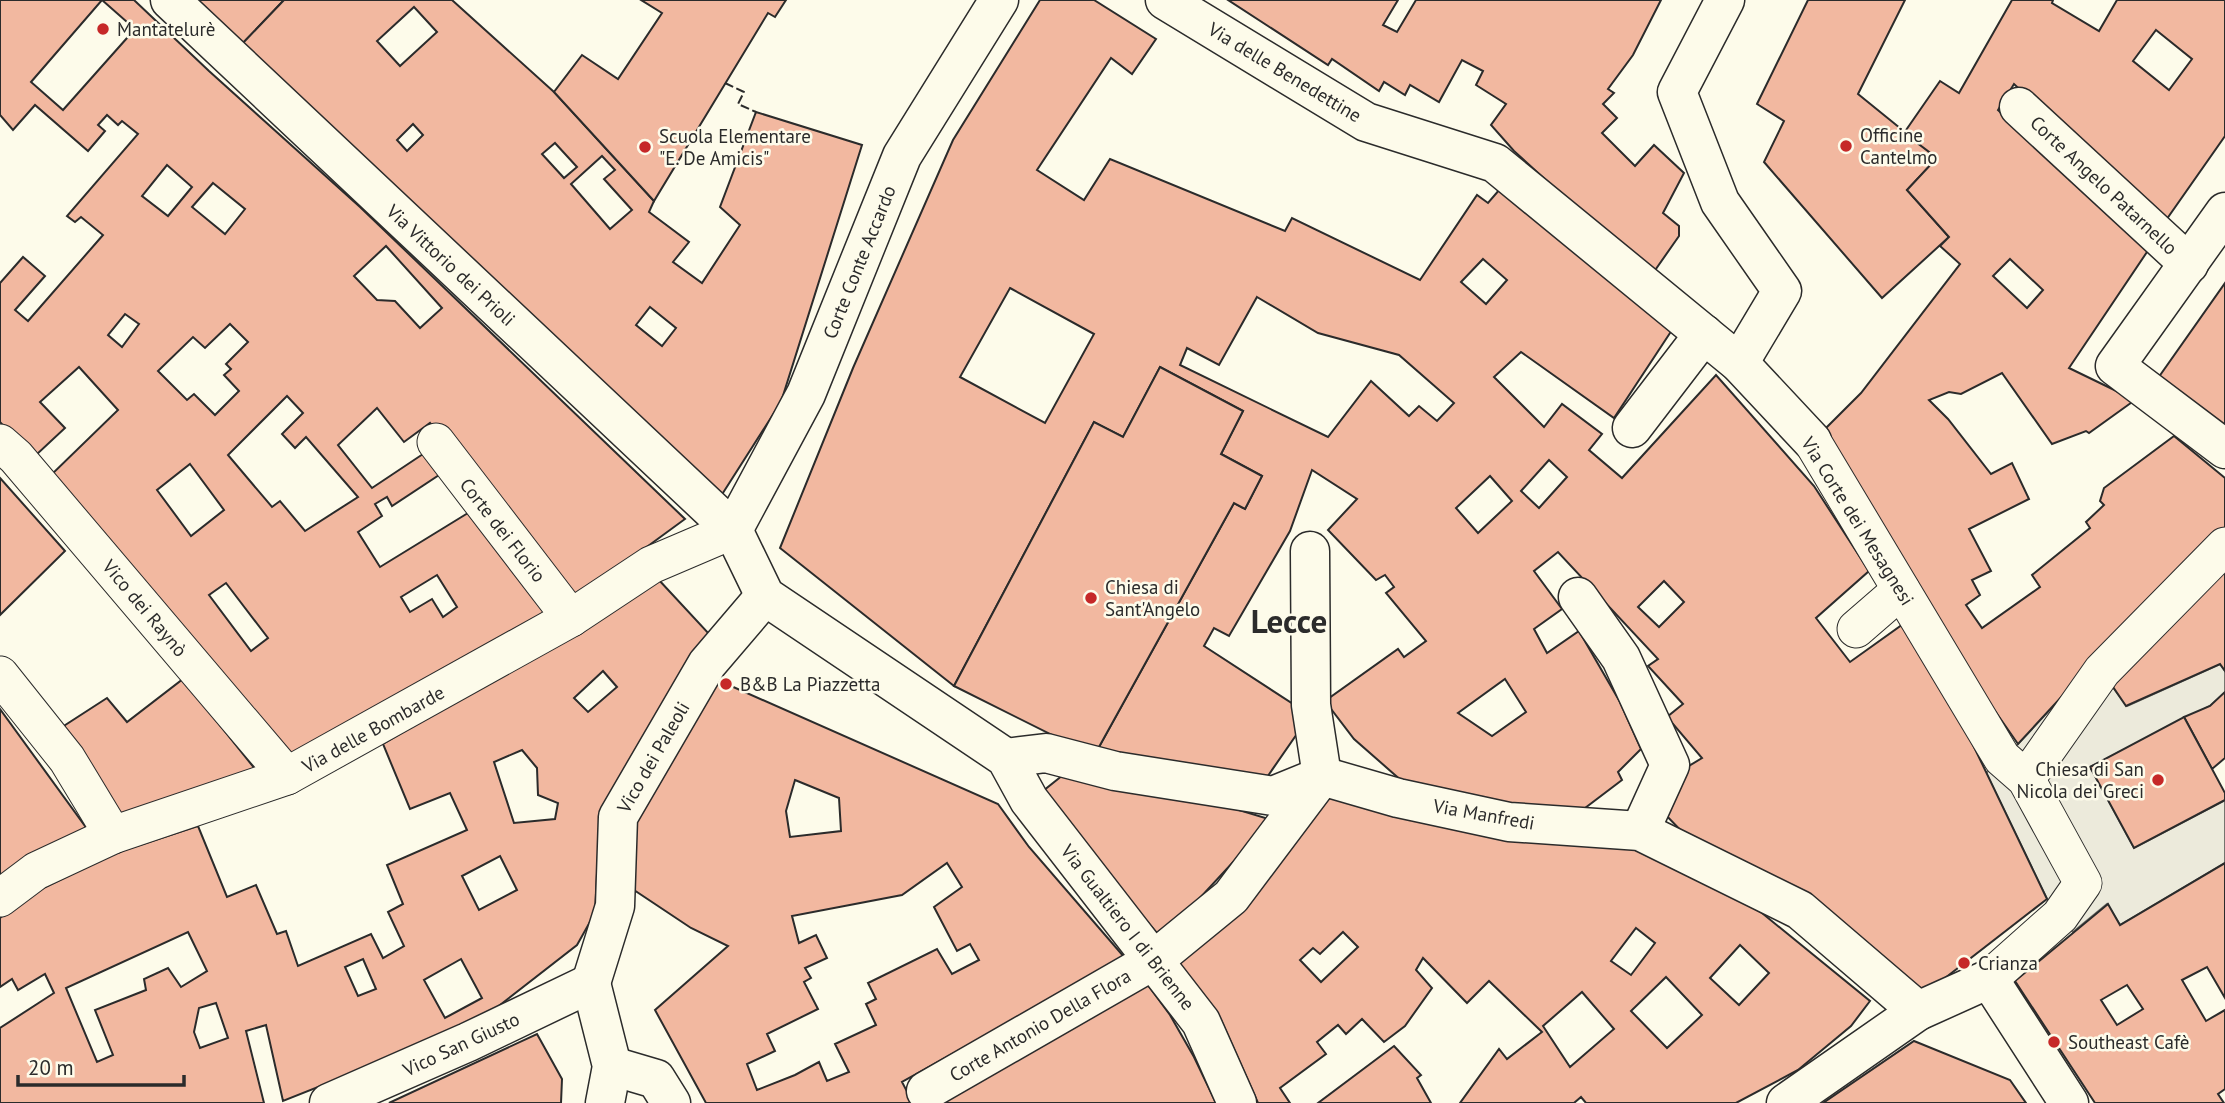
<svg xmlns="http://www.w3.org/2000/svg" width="2225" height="1103" viewBox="0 0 2225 1103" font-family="'PT Sans',sans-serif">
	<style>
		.parking { fill: #eceadb; stroke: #74746e; stroke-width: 2 }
		.building { fill: #f2b8a0; stroke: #2b2b2b; stroke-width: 2; fill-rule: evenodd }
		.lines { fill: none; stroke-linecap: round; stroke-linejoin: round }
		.pedestrian-casing { stroke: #2b2b2b; stroke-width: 39 }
		.minor-casing { stroke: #2b2b2b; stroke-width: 41 }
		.pedestrian { stroke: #fdfbea; stroke-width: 37 }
		.minor { stroke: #fdfbea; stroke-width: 38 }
		.fence { stroke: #2b2b2b; stroke-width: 2; stroke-dasharray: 9 3.5; stroke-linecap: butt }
		.poi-dot { fill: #c62828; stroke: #fdfbea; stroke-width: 2.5 }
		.labels { text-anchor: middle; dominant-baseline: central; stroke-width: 5; stroke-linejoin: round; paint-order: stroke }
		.poi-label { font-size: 19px; fill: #2b2b2b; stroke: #fdfbea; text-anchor: start }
		.street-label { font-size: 19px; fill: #2b2b2b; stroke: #fdfbea }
		.town-label { font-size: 33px; font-weight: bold; fill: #2b2b2b; stroke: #fdfbea }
	</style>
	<rect width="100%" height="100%" fill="#fdfbea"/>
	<polygon class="parking" points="2094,662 2127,706 2220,664 2225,671 2225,692 2210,706 2090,767 2134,848 2225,800 2225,863 2120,925 2107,904 2073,932 2047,899 1986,773 2018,744"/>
	<g class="building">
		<path d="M0,0H134L209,71L360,207L685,519L570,603L430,423L404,442L377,408L338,445L372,488L423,454L439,475L392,506L387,497L375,504L382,516L358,532L380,567L468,513L550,616L287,759L50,476L118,410L79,367L40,402L65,428L35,456L17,442L0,422V283L23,257L45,276L15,310L28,321L103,235L81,217L75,222L67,216L138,134L122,121L118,125L107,115L98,125L105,131L88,151L35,105L13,130L0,115ZM102,0L135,29L63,110L31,82ZM167,165L192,187L168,216L142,196ZM213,183L245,209L225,234L192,207ZM386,246L442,308L420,328L395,301L377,300L354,276ZM125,314L139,324L122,347L108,335ZM230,324L248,342L226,364L231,369L224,375L239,391L215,415L194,394L187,400L158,371L193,337L205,348ZM287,396L303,413L282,434L295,448L306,437L358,497L305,531L280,501L272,507L228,455ZM190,464L224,510L191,536L157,490ZM437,575L457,607L443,617L432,599L410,612L401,597ZM226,583L268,638L251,651L209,595Z"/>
		<polygon points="196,0 284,0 242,44"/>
		<path d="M284,0H452L554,92L654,201L649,212L689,242L673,262L702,283L740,225L720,207L756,112L862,145L781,402L721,496L242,44ZM414,7L437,32L400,66L377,41ZM413,124L423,135L407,151L397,140ZM555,143L577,167L564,178L542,154ZM602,156L615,170L604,179L632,210L610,229L571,184ZM650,307L676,328L662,346L636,325Z"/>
		<polygon points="641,0 786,0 775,17 768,13 654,201 554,92 582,55 618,79 662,13"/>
		<path d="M1040,0H1094L1156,39L1132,74L1111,58L1037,170L1084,200L1110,159L1285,231L1292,218L1420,280L1477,195L1488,203L1500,189L1672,330L1614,418L1521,352L1494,377L1544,427L1562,404L1602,434L1589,450L1622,478L1716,375L1814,486L1869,571L1816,618L1850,662L1906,622L1939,674L2047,899L1927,992L1691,841L1659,808L1679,772L1702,758L1667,717L1683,704L1648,666L1658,659L1558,552L1534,571L1562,609L1534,629L1547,653L1579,631L1620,702L1641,749L1618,772L1622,780L1585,808L1526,815L1403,782L1354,739L1325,701L1398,649L1404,657L1426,641L1386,593L1394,587L1385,575L1376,580L1328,530L1357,499L1312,470L1290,531L1229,636L1214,628L1204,646L1310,715L1263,783L1094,756L1234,503L1245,509L1262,476L1221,454L1243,411L1160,367L1123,437L1094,422L954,686L780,548L853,368L953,140ZM1483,259L1507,280L1486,304L1461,282ZM1010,288L1094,334L1045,423L960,377ZM1257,297L1318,333L1399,355L1454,403L1437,421L1419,406L1409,416L1371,381L1328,437L1180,365L1187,348L1219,365ZM1549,460L1567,477L1539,508L1521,491ZM1490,476L1512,501L1478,533L1456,508ZM1664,581L1684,602L1659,627L1638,607ZM1505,679L1526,712L1492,736L1458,713Z"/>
		<polygon points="1228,0 1398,0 1383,25 1397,32 1416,0 1661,0 1633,55 1608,89 1614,93 1603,104 1617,118 1602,133 1635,166 1654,145 1684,173 1663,213 1679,226 1679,236 1651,276 1514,151 1491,125 1506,104 1476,85 1483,71 1462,60 1439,102 1410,85 1405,95 1384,82 1379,91 1332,59 1328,65"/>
		<polygon points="1808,0 1905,0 1858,94 1937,158 1907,190 1949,237 1882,298 1764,162 1784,121 1757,104"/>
		<path d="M2012,0H2053L2052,3L2099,31L2117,0H2225V136L2164,223L2014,84L1998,110L2149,249L2069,368L2135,400L2089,433L2086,431L2052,444L2002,373L1961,394L1949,392L1929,400L1948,419L1991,474L2012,463L2029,499L1969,529L1991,571L1972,580L1980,595L1966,605L1982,628L2040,587L2032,575L2090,528L2086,522L2104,505L2100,501L2104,488L2174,436L2225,478V533L2127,626L2018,744L1933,622L1823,431L1861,393L1960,264L1940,246L1949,237L1907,190L1937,158L1904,133L1940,81L1959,93ZM2156,30L2192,59L2169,90L2133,61ZM2010,259L2043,290L2027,308L1993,276Z"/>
		<polygon points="2225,283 2225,432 2156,381"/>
		<polygon points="1160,367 1243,411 1221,454 1262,476 1245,509 1234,503 1094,756 954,686 1094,422 1123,437"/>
		<polygon points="0,478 65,551 0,615"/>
		<polygon points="2225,561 2225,671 2220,664 2126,706 2109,681"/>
		<path d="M658,579L711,636L600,815L595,913L577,945L491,1012L454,1033L283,1101L266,1025L246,1031L264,1103H0V1028L54,993L45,974L18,990L12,979L0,987V918L23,898L112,854L198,826L227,897L256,885L277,934L286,931L298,966L371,934L383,958L404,946L388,912L403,904L387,865L467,830L450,793L410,809L383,744ZM603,671L617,687L588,712L574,698ZM522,750L537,768L538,795L558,803L555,819L514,823L494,762ZM500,856L517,890L479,910L462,876ZM188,932L207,971L181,987L168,968L144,979L146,990L95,1010L113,1055L97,1062L66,988ZM363,959L376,989L358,996L345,967ZM461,959L482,998L445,1018L424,980ZM216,1003L228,1038L200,1048L194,1032L199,1008Z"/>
		<path d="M713,678L998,804L1029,847L1125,958L902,1082L913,1103H706L655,1010L728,946L691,928L628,886L631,829ZM795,780L839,798L841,831L790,837L786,811ZM947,863L962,887L934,907L957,951L970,944L979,960L952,974L937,949L868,983L876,999L866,1004L876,1025L835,1044L849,1072L827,1081L819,1062L795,1075L757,1090L747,1064L775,1051L767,1034L818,1009L804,982L811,978L805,968L827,958L816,935L799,943L792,916L902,895Z"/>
		<polygon points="183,679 259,774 114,828 56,731 107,698 127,722"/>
		<polygon points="2225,692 2225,758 2212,769 2184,717 2210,706"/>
		<polygon points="0,709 90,833 0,882"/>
		<polygon points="2184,717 2225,793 2225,800 2134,848 2090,767"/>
		<polygon points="1063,775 1186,794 1272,820 1162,939 1038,795"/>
		<path d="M1328,793L1643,845L1762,913L1870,1001L1851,1026L1798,1070L1736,1103H1586L1581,1097L1574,1103H1460L1499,1049L1507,1059L1542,1032L1489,981L1467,1003L1423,958L1416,970L1432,988L1405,1026L1384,1042L1362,1019L1346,1034L1338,1025L1317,1042L1326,1054L1280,1088L1290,1103H1258L1221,1020L1177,965ZM1636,928L1655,943L1631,975L1611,961ZM1343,932L1358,947L1321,982L1300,960L1313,948L1320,954ZM1740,945L1769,973L1739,1005L1710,978ZM1666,977L1702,1015L1667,1048L1631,1011ZM1582,992L1614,1029L1570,1067L1543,1026Z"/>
		<path d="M2225,863V998L2207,967L2182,980L2206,1021L2225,1010V1089L2218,1094L2224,1103H2095L2015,981L2108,904L2120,925ZM2127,985L2143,1009L2117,1025L2101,1000Z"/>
		<polygon points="1142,977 1170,1015 1194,1057 1216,1103 935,1103"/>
		<polygon points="537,1034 562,1079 561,1103 389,1103"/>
		<polygon points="1914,1041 2010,1080 2026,1103 1823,1103"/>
		<polygon points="1394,1046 1421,1075 1417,1078 1431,1103 1318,1103"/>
	</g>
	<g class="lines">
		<g class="pedestrian-casing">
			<g id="pedestrian">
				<polyline points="1812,441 2002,758 2026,779 2083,883 2060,916 1989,979"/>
				<polyline points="436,442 571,618"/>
				<polyline points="0,443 16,457 287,776"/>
				<polyline points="1856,629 1901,590"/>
				<polyline points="0,675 67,759 113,835"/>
				<polyline points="2026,779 2102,671 2225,546"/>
				<polyline points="0,898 36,871 113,835 287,776 571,618 651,565 733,530"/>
			</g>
		</g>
		<g class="minor-casing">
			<g id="minor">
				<polyline points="170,0 733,530 765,596 1006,758 1029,800 1201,1022 1237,1103"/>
				<polyline points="1165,0 1366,122 1495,163 1739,363 1812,441"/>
				<polyline points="1725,0 1677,92 1720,202 1782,291 1739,363"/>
				<polyline points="2019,107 2189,264"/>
				<polyline points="2225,212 2115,366 2225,449"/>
				<polyline points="1632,428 1704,334"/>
				<polyline points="733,530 806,394 902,156 999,0"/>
				<polyline points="1578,597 1621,658 1670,765 1640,831"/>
				<polyline points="1006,758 1046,753 1115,771 1273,796 1322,776 1398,798 1509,822 1640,831 1800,910 1918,1011"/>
				<polyline points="591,983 615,906 618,817 707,664 765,596"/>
				<polyline points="591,983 612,1066 605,1103"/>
				<polyline points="612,1066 656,1079 671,1103"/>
				<polyline points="926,1091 1154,960 1231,897 1322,776 1311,705 1310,551"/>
				<polyline points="329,1103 468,1042 591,983"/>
				<polyline points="1786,1103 1918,1011 1989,979 2069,1103"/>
			</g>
		</g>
		<use href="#pedestrian" class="pedestrian"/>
		<use href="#minor" class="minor"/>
		<polyline class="fence" points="725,83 744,92 738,104 756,112"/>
	</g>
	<g class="poi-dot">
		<circle cx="103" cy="29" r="7"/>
		<circle cx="1846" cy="146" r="7"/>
		<circle cx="645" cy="147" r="7"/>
		<circle cx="1091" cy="598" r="7"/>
		<circle cx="726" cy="684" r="7"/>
		<circle cx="2158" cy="780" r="7"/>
		<circle cx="1964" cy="963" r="7"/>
		<circle cx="2054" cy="1042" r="7"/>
	</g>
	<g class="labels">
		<g class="poi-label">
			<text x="117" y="29">Mantatelurè</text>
			<text x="1860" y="135">Officine<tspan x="1860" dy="22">Cantelmo</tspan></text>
			<text x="659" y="136">Scuola Elementare<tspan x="659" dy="22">"E. De Amicis"</tspan></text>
			<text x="1105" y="587">Chiesa di<tspan x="1105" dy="22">Sant'Angelo</tspan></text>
			<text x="740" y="684">B&amp;B La Piazzetta</text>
			<text x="2144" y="769" text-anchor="end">Chiesa di San<tspan x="2144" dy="22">Nicola dei Greci</tspan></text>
			<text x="1978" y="963">Crianza</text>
			<text x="2068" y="1042">Southeast Cafè</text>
		</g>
		<g class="street-label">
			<text transform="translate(1285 72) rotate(31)">Via delle Benedettine</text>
			<text transform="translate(2104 185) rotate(43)">Corte Angelo Patarnello</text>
			<text transform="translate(859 262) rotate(-68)">Corte Conte Accardo</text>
			<text transform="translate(451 265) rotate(43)">Via Vittorio dei Prioli</text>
			<text transform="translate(1858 521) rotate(58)">Via Corte dei Mesagnesi</text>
			<text transform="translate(503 530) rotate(52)">Corte dei Florio</text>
			<text transform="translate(145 608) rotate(50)">Vico dei Raynò</text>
			<text transform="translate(373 729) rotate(-29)">Via delle Bombarde</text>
			<text transform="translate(653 757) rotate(-60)">Vico dei Paleoli</text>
			<text transform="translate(1484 814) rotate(10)">Via Manfredi</text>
			<text transform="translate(1128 927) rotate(52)">Via Gualtiero I di Brienne</text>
			<text transform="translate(1040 1025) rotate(-30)">Corte Antonio Della Flora</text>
			<text transform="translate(461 1044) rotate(-25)">Vico San Giusto</text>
		</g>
		<g class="town-label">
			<text x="1289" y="620">Lecce</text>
		</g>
	</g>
	<path d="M18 1075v10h166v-10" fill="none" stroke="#2b2b2b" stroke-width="3.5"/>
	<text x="28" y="1075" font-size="21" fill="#2b2b2b" stroke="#fdfbea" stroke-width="5" paint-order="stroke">20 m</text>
</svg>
